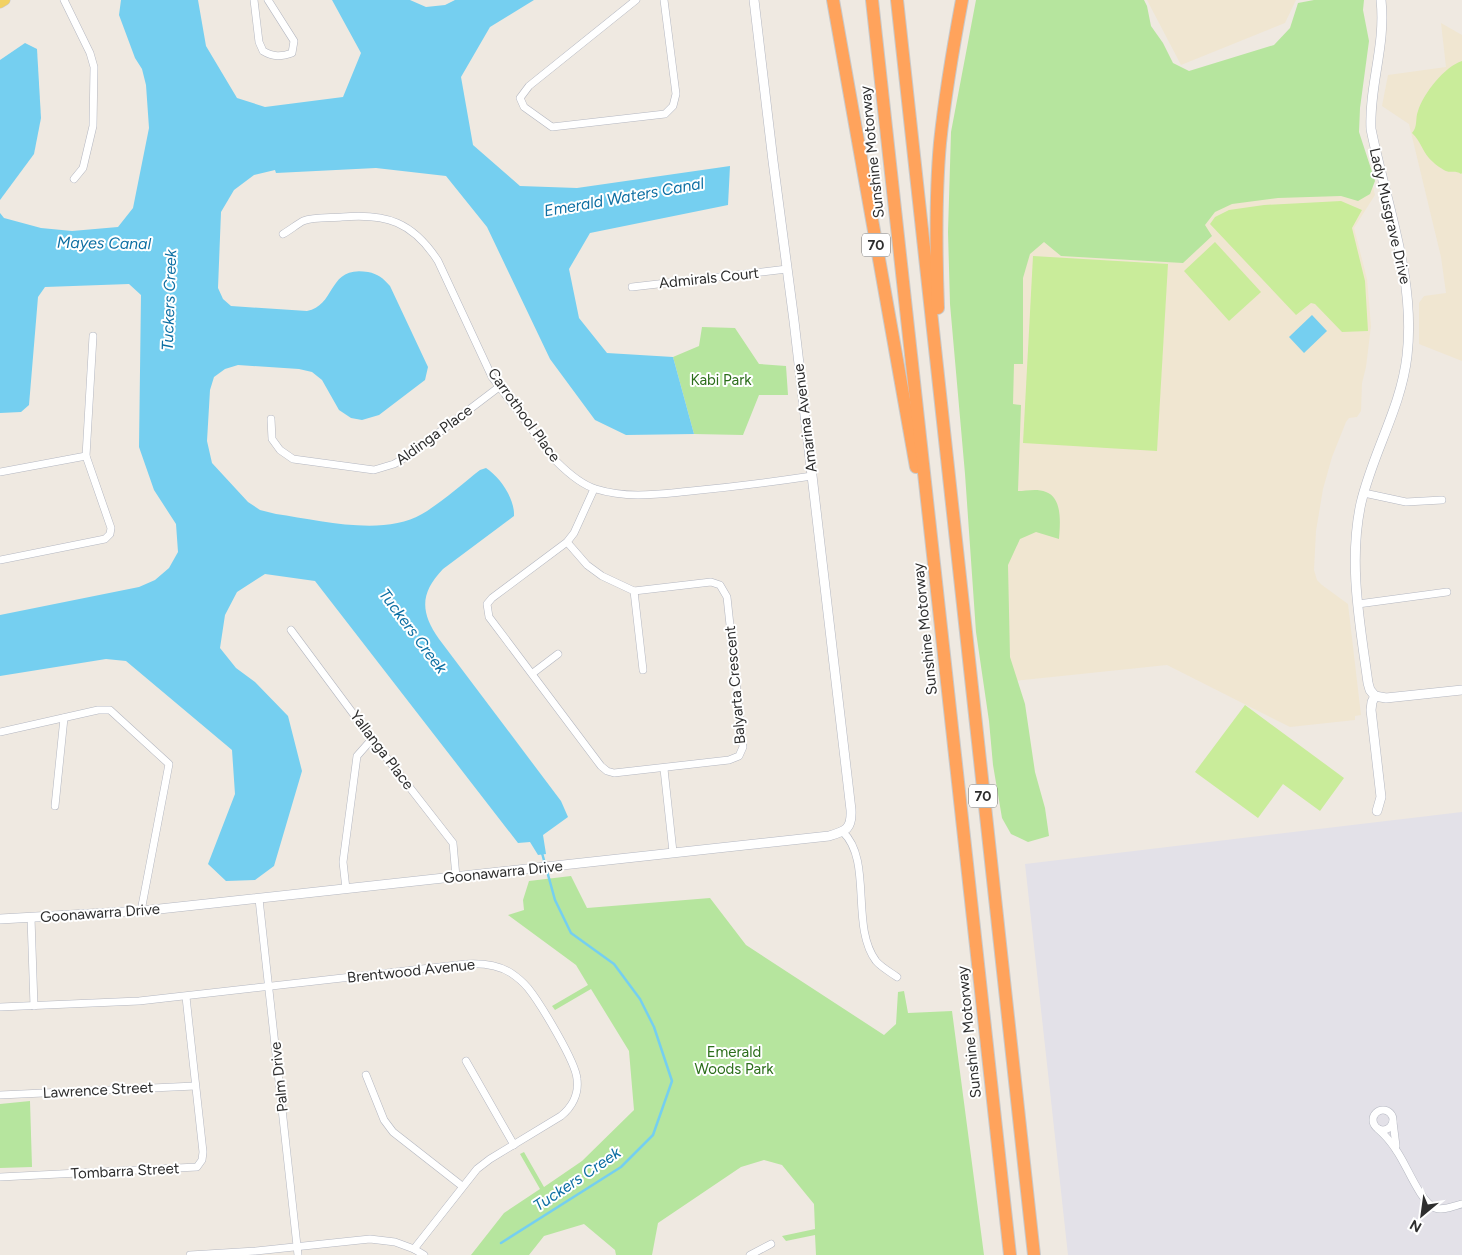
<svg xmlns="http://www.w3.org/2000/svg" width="1462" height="1255" viewBox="0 0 1462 1255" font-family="Figtree,sans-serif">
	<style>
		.industrial { fill: #e3e1e8 }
		.education { fill: #f0e6d1 }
		.green { fill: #b6e59e }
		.pitch { fill: #c9ec9a }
		.water { fill: #75cff0 }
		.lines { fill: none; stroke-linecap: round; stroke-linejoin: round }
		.stream { stroke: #75cff0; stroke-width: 2.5 }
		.minor-casing { stroke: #b4b7c1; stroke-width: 8 }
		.tertiary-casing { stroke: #b4b7c1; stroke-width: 10 }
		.primary-casing { stroke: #c9c9c9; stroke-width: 11 }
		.motorway-casing { stroke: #c9c9c9; stroke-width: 14 }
		.minor { stroke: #fff; stroke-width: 7 }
		.tertiary { stroke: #fff; stroke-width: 9 }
		.primary { stroke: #f2d163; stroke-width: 10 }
		.motorway { stroke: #ffa35c; stroke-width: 12 }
		.labels { text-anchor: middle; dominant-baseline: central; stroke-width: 4; stroke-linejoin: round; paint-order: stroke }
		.shield { fill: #fff; stroke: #6d6d6d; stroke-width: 1 }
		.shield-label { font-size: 14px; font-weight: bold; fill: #2e2e2e }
		.street-label { font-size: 15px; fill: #2e2e2e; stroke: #fff }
		.park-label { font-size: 15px; fill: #2c6e1b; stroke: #fff }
		.water-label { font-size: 16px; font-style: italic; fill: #0d6fa3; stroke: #fff }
	</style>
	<rect width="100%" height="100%" fill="#efe9e1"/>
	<polygon class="industrial" points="1462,812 1462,1255 1068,1255 1025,864"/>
	<g class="education">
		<polygon points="1147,0 1296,0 1285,23 1181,65"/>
		<polygon points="1441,23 1462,35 1462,361 1419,344 1419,303 1424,296 1446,293 1441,257 1409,124 1382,106 1388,75 1446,67"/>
		<polygon points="1368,166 1375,195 1354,228 1367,279 1371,326 1366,367 1362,383 1361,411 1357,417 1349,418 1346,422 1332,457 1323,489 1316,531 1314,570 1317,580 1322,585 1348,604 1361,715 1355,716 1355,720 1290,727 1167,665 1005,682 1012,205"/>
	</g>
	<g class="green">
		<path d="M976,0H1144L1147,6L1151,26L1163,43L1173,63L1189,71L1274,45L1290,28L1298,3L1314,0H1364L1363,10L1369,41L1360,108L1359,132L1375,181L1370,194L1358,201L1341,196L1278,198L1232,204L1215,212L1205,225L1212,236L1183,263L1061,256L1044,242L1030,254L1023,278V364H1014L1013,404L1021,405L1018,491C1026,491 1037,488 1046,492C1063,498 1060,525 1059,539L1036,532L1020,539L1008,565L1010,657L1025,704L1035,772L1045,808L1049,836L1028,842L1011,834L1002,818L993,765L989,721L976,632L965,474L950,304L948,232L951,132Z"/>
		<polygon points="702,327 735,328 759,364 786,366 788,395 759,395 743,435 694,434 673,357 699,346"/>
		<polygon points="571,876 587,908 710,898 746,945 884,1035 896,1024 898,992 904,991 908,1013 952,1011 984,1255 816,1255 815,1235 786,1241 782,1236 815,1229 814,1204 782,1165 764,1160 741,1167 658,1223 652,1255 616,1255 615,1250 584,1224 544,1236 529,1255 471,1255 504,1213 540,1189 520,1154 524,1152 544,1187 582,1161 634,1110 629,1051 591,989 555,1010 552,1006 588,985 576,965 508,915 524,910 523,900 529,881"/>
		<polygon points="30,1101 32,1167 0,1168 0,1104"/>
	</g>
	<g class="pitch">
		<path d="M1462,61V173L1461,174C1456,170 1451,173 1446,171C1442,169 1436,165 1433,162C1423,154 1421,141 1412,133C1418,127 1415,118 1418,111C1423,94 1445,66 1462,61Z"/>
		<polygon points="1341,201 1362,210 1352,228 1365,281 1368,331 1342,332 1315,304 1311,303 1296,315 1210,224 1215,217 1229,210 1264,205"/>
		<polygon points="1215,242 1261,292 1229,321 1184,271"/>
		<polygon points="1033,256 1168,264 1157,451 1023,443"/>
		<polygon points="1245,705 1344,778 1320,811 1283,784 1258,818 1195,772"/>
	</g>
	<g class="water">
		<path d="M121,0H198L206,46L237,98L265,107L343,97L361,53L332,0H410L426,7L445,5L455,0H534L490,27L461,77L473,145L520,186L577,188L730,166L728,205L590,233L569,269L579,318L607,353L673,357L694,434L626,435L595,420L550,359L487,227L446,176L376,168L276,173L275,170L254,175L234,190L221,212L218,288L223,299L231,306L307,311C337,305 327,265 368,272C378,274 383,278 390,286L428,367L425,380L379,415L362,420L351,418L339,410L322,380L312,372L299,369L238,365L225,369L214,377L210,390L207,441L212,463L248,502L260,510L276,514C319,520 383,537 422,514C441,503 462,484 480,470L486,468C500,477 515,499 514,516L443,569C420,593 420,612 439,639L561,801L568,817L543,835L546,854L538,855L530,842L518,843L315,581L265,574L237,592L225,615L220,648L236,668L255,682L288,716L302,771L274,866L255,880L226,881L208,864L235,794L232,750L126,661L106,659L0,676V615L139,587L155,580L169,568L178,552L176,524L154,490L139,447L141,295L129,284L45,287L38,297L29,405L21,412L0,413V213L4,218L41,228L72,231L118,227L133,208L149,128L146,85L142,69L135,58L119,15Z"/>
		<polygon points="25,43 37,49 41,118 34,154 0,200 0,60"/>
		<polygon points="1312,315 1327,331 1304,353 1289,337"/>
	</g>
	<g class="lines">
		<polyline class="stream" points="501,1243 621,1167 653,1135 672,1081 654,1027 640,999 614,964 571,933 555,900 542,853"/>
		<g class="minor-casing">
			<g id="minor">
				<polyline points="64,0 90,53 94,67 93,126 83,168 74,179"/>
				<path d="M254,0L259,42L263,51C273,57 281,57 292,53L294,41L268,0"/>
				<polyline points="636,0 529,86 520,98 524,107 552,127 665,114 673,106 676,94 664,0"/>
				<path d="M283,234C290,230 296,225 303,221C313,217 330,218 342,217C386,213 413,222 438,261L492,377L556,461C567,472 582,485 596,489C628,499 659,494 691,491C731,487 772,482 812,476"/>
				<polyline points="632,287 787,269"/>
				<polyline points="271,419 272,439 280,450 293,459 374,470 394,464 408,456 499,387"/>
				<polyline points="0,472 86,456"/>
				<polyline points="1364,493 1406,502 1442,500"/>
				<polyline points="567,542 587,565 602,576 634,591 711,582 720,585 727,597 743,747 739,756 729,760 614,773 607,771 601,766 489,617 487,604 492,598 567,542 574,533 594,489"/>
				<polyline points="0,560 105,539 110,534 111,528 86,456 93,336"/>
				<polyline points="634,591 643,670"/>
				<polyline points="1358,604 1447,592"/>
				<polyline points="291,630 372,739 453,843 456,877"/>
				<polyline points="533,673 558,654"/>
				<polyline points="0,732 98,710 110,710 169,764 141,911"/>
				<polyline points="664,769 673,852"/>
				<polyline points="55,806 64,718"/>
				<path d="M843,832C873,861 850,926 876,961C881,967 890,972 897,977"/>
				<polyline points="346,889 343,862 357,756 372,739"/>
				<polyline points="259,899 298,1255"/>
				<polyline points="31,918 34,1006"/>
				<path d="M0,1007L139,1001L466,964C482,963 497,964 511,973C517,977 523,982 528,988C540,1003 576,1062 577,1079C579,1094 572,1107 561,1116L490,1159L477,1169L414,1249"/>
				<polyline points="466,1061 514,1145"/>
				<polyline points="366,1075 384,1120 393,1132 462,1186"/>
				<polyline points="0,1095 195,1086"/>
				<circle cx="1383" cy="1120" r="10"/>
				<polyline points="1393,1122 1396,1146"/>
				<path d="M1378,1129C1385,1135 1391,1142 1396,1150C1406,1163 1420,1202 1435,1208C1443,1211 1454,1206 1462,1204"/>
				<polyline points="0,1177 197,1167 202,1160 203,1152 186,997"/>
				<polyline points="190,1255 256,1251 370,1239 395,1242 414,1249 424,1255"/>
				<polyline points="750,1255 771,1244"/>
			</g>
		</g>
		<g class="tertiary-casing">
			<g id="tertiary">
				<path d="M1375,696L1370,690L1368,683C1360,624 1348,562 1361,503C1373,452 1401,408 1407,356C1416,279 1386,204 1371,129C1369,85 1386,46 1381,0"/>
				<polyline points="1375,696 1372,702 1371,710 1381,797 1377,811"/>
				<polyline points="1375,696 1386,698 1462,690"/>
				<path d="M0,919L141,911L829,836C846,831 852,829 851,810L794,321L773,161L754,0"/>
			</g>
		</g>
		<g class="primary-casing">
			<polyline id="primary" points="0,3 5,0"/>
		</g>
		<g class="motorway-casing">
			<g id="motorway">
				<polyline points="833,0 916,467"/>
				<polyline points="872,0 1010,1255"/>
				<polyline points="897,0 1034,1255"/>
				<path d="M938,308C936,253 935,198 940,143C945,95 953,48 962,0"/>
			</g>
		</g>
		<use href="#minor" class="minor"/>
		<use href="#tertiary" class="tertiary"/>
		<use href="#primary" class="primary"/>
		<use href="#motorway" class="motorway"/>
	</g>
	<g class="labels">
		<g class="shield">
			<rect x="862" y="233.5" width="28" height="23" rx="4"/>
			<rect x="969" y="784.5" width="28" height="23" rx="4"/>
		</g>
		<g class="shield-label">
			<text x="876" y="245">70</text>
			<text x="983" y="796">70</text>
		</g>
		<g class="street-label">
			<text transform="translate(872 152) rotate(-96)">Sunshine Motorway</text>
			<text transform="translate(1390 216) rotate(77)">Lady Musgrave Drive</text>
			<text transform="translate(709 278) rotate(-6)">Admirals Court</text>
			<text transform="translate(524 415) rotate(54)">Carrothool Place</text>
			<text transform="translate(805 418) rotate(-97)">Amarina Avenue</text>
			<text transform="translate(434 435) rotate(-36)">Aldinga Place</text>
			<text transform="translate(925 629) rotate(-96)">Sunshine Motorway</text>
			<text transform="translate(735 685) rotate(-95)">Balyarta Crescent</text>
			<text transform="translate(382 750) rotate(53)">Yallanga Place</text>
			<text transform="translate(503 872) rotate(-6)">Goonawarra Drive</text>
			<text transform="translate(100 913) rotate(-4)">Goonawarra Drive</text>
			<text transform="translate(411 971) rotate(-6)">Brentwood Avenue</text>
			<text transform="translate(969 1032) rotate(-96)">Sunshine Motorway</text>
			<text transform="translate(279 1077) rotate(-96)">Palm Drive</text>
			<text transform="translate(98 1090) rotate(-3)">Lawrence Street</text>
			<text transform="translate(125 1171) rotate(-3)">Tombarra Street</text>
		</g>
		<g class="park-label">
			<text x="721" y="380">Kabi Park</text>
			<text x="734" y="1052">Emerald<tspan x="734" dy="17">Woods Park</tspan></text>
		</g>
		<g class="water-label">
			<text transform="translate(624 197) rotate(-10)">Emerald Waters Canal</text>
			<text transform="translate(104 243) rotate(1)">Mayes Canal</text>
			<text transform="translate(169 300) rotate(-88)">Tuckers Creek</text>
			<text transform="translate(413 631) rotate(53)">Tuckers Creek</text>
			<text transform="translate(577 1179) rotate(-34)">Tuckers Creek</text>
		</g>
	</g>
	<g transform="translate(1422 1215) rotate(209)" stroke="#ffffff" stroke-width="4" paint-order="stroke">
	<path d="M0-4L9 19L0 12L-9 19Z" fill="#2e2e2e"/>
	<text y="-8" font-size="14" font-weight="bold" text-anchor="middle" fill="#2e2e2e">N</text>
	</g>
</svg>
